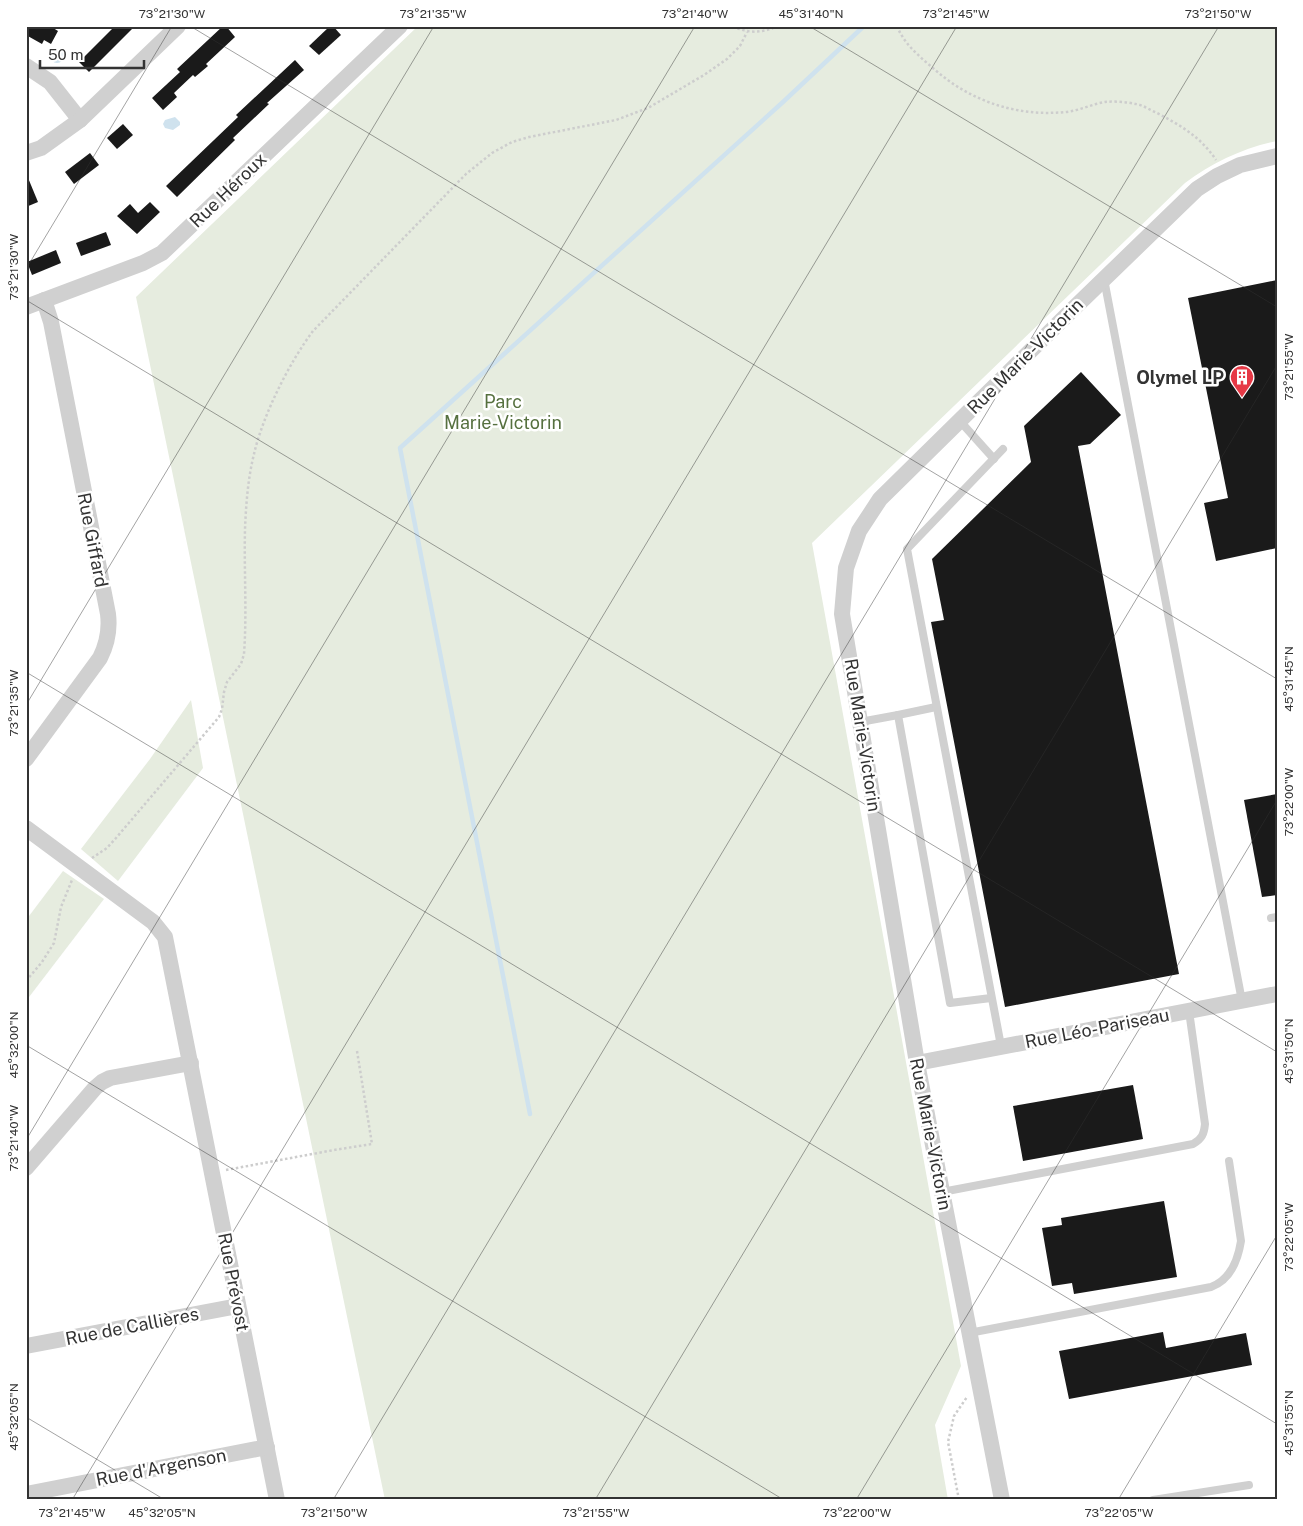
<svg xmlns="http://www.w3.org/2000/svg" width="1303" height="1526" viewBox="0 0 1303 1526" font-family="'Public Sans',sans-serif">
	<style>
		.green { fill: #e6ecdf }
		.water { fill: #cfe2ee }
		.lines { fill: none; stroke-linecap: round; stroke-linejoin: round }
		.stream { stroke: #cfe2ee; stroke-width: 4.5 }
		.building { fill: #1a1a1a }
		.path { stroke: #cdcdcd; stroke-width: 2.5; stroke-dasharray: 2.5 2.5; stroke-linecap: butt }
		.lane { stroke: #d0d0d0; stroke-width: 8 }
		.street { stroke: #d0d0d0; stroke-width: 16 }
		.ticks { fill: none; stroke: #333; stroke-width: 1; stroke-opacity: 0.45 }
		.labels { text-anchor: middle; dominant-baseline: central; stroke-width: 5; stroke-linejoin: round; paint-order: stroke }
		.street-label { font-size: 18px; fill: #333; stroke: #fff }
		.poi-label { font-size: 18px; font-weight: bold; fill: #333; stroke: #fff; text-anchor: end }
		.park-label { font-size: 18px; fill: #56703f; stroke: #fff }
		.neatline { fill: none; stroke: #333; stroke-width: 2 }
		.ticks-label { font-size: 12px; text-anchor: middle; fill: #333 }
	</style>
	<rect width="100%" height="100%" fill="#fff"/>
	<g class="green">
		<path d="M418,26H1277V141C1243,148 1212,163 1185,183L812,543L961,1366L935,1425L948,1500H385L136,297Z"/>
		<polygon points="191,700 203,768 118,881 81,849 150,759"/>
		<polygon points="63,871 104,899 26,1001 26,920"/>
	</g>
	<g class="water">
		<circle cx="57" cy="56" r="7"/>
		<polygon points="175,117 180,122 180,125 173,130 165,128 163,124 165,120"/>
	</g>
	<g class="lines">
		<polyline class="stream" points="530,1114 400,448 783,102 864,26"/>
	</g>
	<g class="building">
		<polygon points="26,26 50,26 58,31 51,44 44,40 42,44 26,35"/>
		<polygon points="115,26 135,26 89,72 79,62"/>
		<polygon points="223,26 226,26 235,37 206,64 208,66 195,77 193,75 174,93 177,97 163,110 152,98 180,72 177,69"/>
		<polygon points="330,26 333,26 341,35 319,55 309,46"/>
		<polygon points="295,60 304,70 267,103 269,104 233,138 235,140 177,197 166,186 238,117 236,115"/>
		<polygon points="123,124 133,135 117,149 107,138"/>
		<polygon points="90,153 99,165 74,184 65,172"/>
		<polygon points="26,173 38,202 26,207"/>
		<polygon points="150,202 160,212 137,234 117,216 130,204 138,213"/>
		<polygon points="106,232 111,245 81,256 76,243"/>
		<polygon points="56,250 61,263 32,275 27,262"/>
		<polygon points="1277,280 1277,548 1216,561 1204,503 1228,498 1188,298"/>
		<polygon points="1081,372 1121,415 1090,444 1078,446 1179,974 1005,1007 931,622 944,620 932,559 1031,462 1024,426"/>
		<polygon points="1277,794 1277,895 1262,897 1244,800"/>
		<polygon points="1133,1085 1143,1139 1023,1161 1013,1106"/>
		<polygon points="1164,1201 1177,1277 1074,1294 1072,1283 1052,1286 1042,1228 1062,1225 1061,1218"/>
		<polygon points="1163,1332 1166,1348 1246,1333 1252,1365 1069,1399 1059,1351"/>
	</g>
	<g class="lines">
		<g class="path">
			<path d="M733,26C747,34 763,33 778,26"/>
			<path d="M897,26C904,44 920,57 934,69C970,101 1017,117 1065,112C1079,111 1092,104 1105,102C1115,101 1127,102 1136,104C1143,105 1150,110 1157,113C1180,125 1201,137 1216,160"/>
			<path d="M92,858L107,848L116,838L219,717L222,709L224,692L227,682L241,664L244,654C247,613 244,571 245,529C246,504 248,478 254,454C263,415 289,363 313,331L466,174L492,153L512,142L529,137L616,120L648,108L704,75L727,59L740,46L747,32"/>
			<polyline points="26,981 42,962 54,943 61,907 72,880"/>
			<polyline points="226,1170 334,1150 372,1144 357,1051"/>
			<polyline points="959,1500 948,1442 954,1416 967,1397"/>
		</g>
		<g class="lane">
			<polyline points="1104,279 1242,1001"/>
			<polyline points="959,420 994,459"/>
			<polyline points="898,715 936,707"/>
			<polyline points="860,722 898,715 950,1003 991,998"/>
			<polyline points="1271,918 1277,917"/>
			<polyline points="1001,1046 907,549 1003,449"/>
			<path d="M942,1192L1193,1144C1202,1139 1204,1134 1205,1124L1189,1011"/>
			<path d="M969,1333L1211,1287C1230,1280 1238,1260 1241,1241L1229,1161"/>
			<polyline points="1153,1500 1249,1485"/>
		</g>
		<g class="street">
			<polyline points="26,66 50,82 80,120"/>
			<polyline points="26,153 41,148 80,120 178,26"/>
			<polyline points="26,307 143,263 162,253 400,26"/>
			<path d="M26,759L100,658C107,644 110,630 108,614L51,322L44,300"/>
			<polyline points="26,828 153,922 165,937 277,1500"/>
			<polyline points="917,1063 1277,994"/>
			<polyline points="26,1168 95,1088 102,1082 110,1078 191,1063"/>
			<polyline points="26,1346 238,1306"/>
			<polyline points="26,1494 267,1447"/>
			<polyline points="1002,1500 917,1063 842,614 846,568 859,531 880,499 1071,311 1197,189 1217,176 1240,165 1277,156"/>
		</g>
	</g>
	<path class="ticks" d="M190,26L1277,679M809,26L1277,307M26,269L172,26M26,300L1277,1052M26,672L1277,1424M26,705L434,26M26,1045L784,1500M26,1140L695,26M26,1417L165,1500M72,1500L957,26M333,1500L1219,26M595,1500L1277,365M856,1500L1277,800M1118,1500L1277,1235"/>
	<defs>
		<g id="building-pin" transform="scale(1.25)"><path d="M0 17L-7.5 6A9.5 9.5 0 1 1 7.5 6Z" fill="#e63946" stroke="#fff"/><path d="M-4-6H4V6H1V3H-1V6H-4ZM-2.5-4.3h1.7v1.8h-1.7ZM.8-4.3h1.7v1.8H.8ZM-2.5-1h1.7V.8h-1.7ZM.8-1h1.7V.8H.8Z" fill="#fff"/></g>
	</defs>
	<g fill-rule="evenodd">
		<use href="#building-pin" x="1242" y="377"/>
	</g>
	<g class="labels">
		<g class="street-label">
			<text transform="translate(228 190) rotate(-44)">Rue Héroux</text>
			<text transform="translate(1025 356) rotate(-45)">Rue Marie-Victorin</text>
			<text transform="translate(93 540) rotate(79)">Rue Giffard</text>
			<text transform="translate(863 735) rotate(81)">Rue Marie-Victorin</text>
			<text transform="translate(1097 1028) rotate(-11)">Rue Léo-Pariseau</text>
			<text transform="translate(931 1134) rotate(79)">Rue Marie-Victorin</text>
			<text transform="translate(234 1282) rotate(79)">Rue Prévost</text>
			<text transform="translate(132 1326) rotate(-11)">Rue de Callières</text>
			<text transform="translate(161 1467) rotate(-11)">Rue d'Argenson</text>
		</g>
		<g class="poi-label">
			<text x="1224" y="377">Olymel LP</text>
		</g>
		<g class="park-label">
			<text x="503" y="401">Parc<tspan x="503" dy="21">Marie-Victorin</tspan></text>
		</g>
	</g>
	<rect width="1303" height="1526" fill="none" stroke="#ffffff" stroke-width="55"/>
	<path d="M40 60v8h104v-8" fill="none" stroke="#333333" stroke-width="2.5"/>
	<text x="48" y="60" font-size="15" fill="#333333" stroke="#ffffff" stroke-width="4" paint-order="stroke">50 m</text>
	<rect x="28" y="28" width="1248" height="1470" class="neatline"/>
	<g class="ticks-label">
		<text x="172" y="18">73°21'30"W</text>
		<text x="433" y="18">73°21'35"W</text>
		<text x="695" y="18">73°21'40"W</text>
		<text x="811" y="18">45°31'40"N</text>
		<text x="956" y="18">73°21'45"W</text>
		<text x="1218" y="18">73°21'50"W</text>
		<text transform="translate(14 267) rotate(-90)" y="4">73°21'30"W</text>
		<text transform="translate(1289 367) rotate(-90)" y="4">73°21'55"W</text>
		<text transform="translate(1289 679) rotate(-90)" y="4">45°31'45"N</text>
		<text transform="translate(14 703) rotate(-90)" y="4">73°21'35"W</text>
		<text transform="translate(1289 802) rotate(-90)" y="4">73°22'00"W</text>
		<text transform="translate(14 1045) rotate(-90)" y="4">45°32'00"N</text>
		<text transform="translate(1289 1051) rotate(-90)" y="4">45°31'50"N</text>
		<text transform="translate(14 1138) rotate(-90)" y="4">73°21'40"W</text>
		<text transform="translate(1289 1237) rotate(-90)" y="4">73°22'05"W</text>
		<text transform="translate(14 1417) rotate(-90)" y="4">45°32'05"N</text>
		<text transform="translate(1289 1423) rotate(-90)" y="4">45°31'55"N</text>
		<text x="72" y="1517">73°21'45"W</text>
		<text x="162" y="1517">45°32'05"N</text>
		<text x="334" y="1517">73°21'50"W</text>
		<text x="596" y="1517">73°21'55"W</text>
		<text x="857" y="1517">73°22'00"W</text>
		<text x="1119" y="1517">73°22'05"W</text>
	</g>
</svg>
